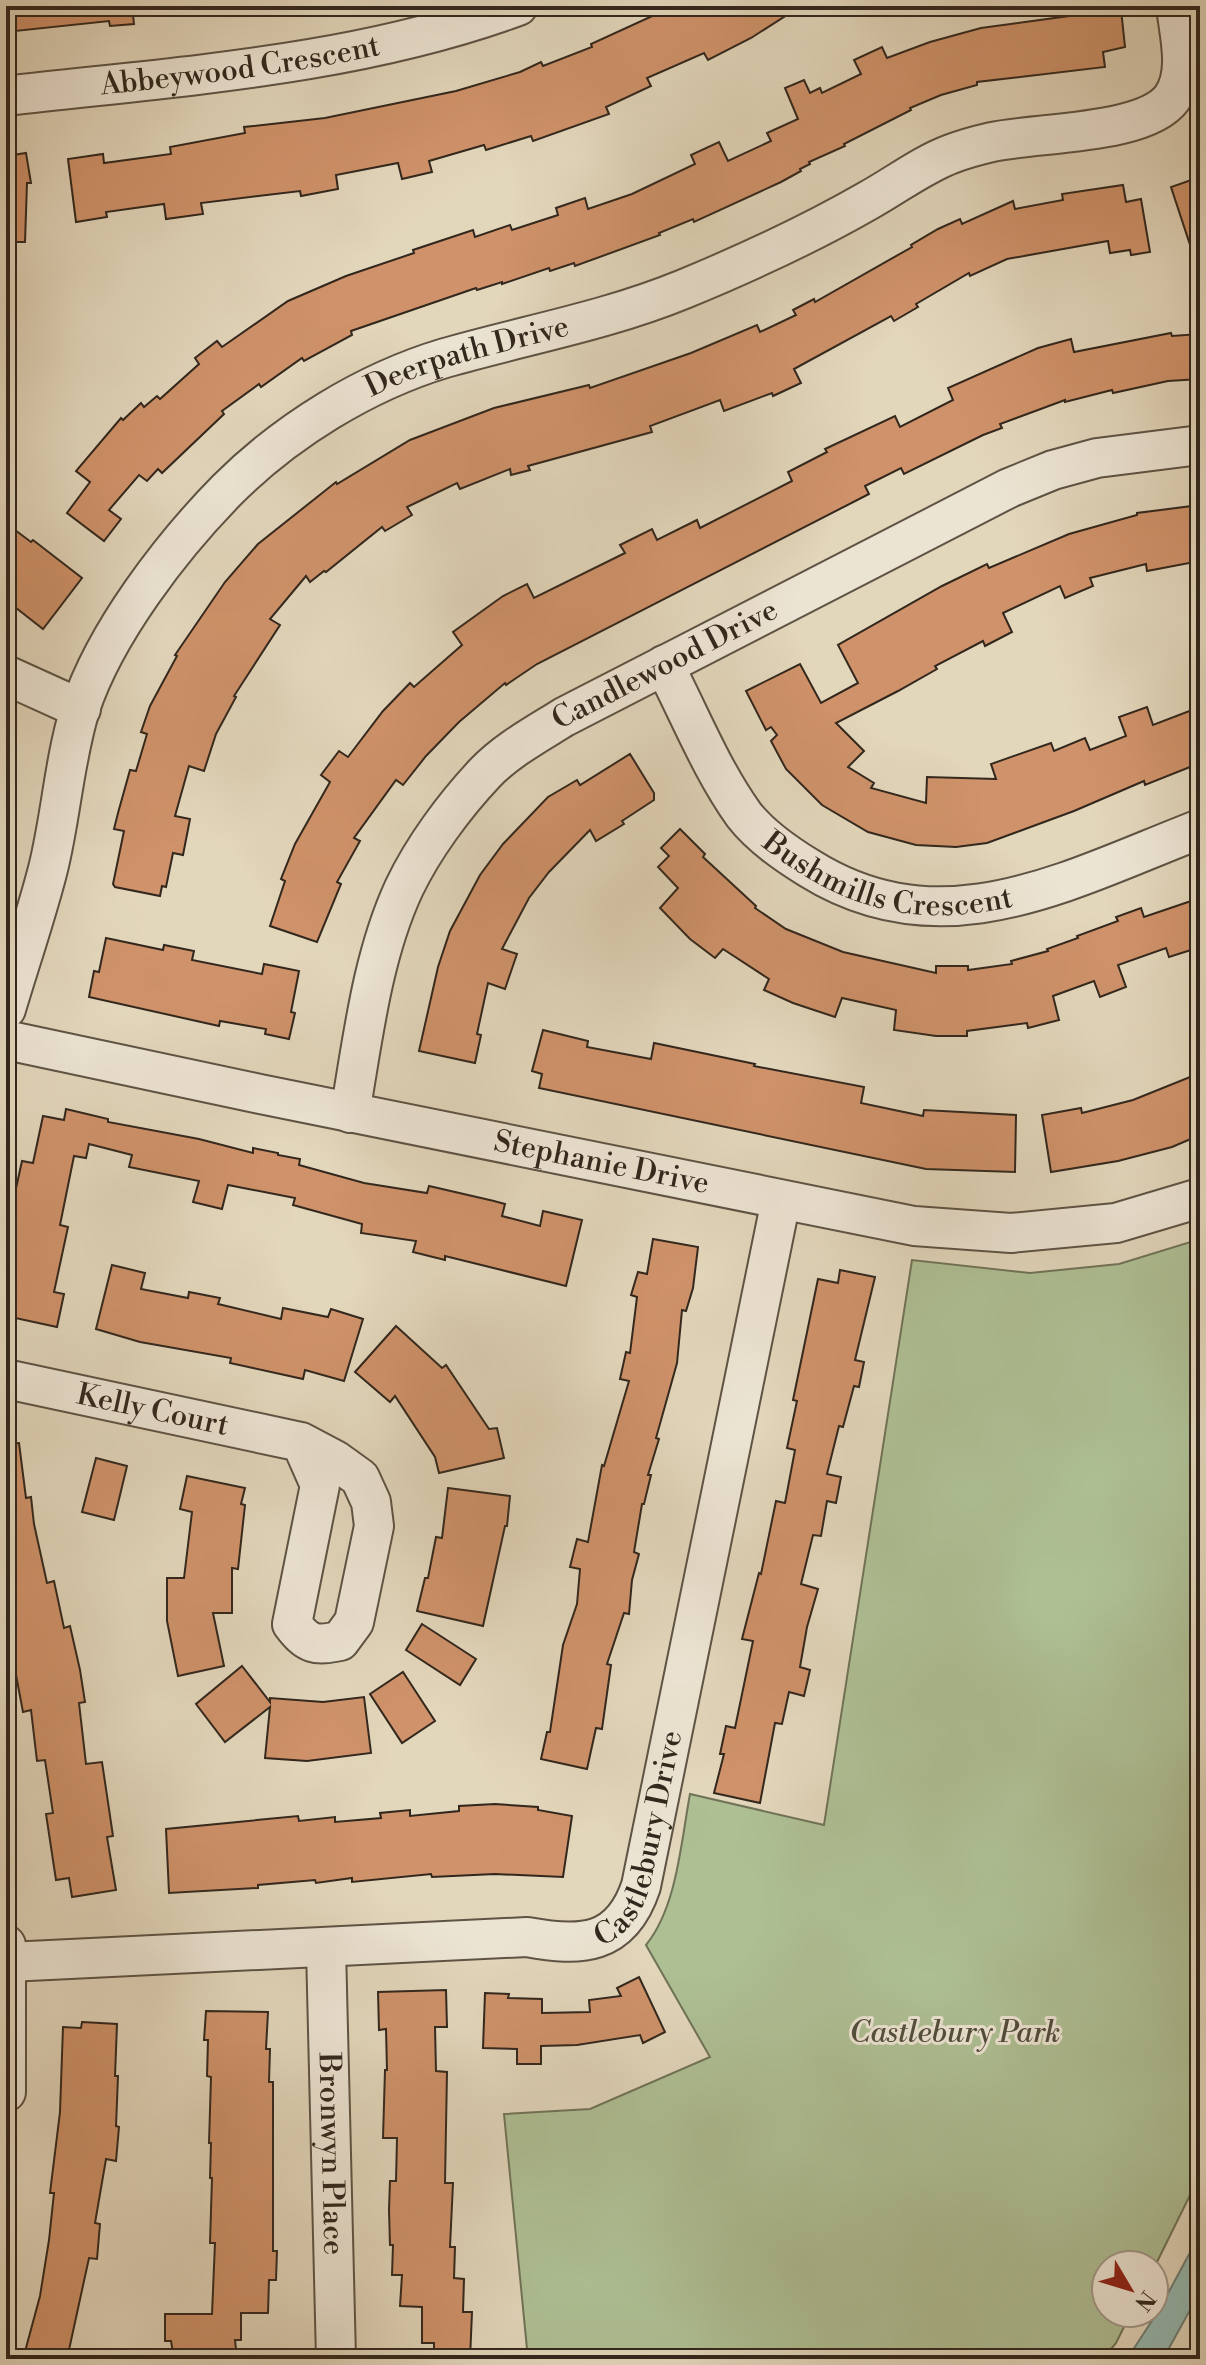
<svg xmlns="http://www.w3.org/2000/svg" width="1206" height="2365" viewBox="0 0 1206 2365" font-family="'Libre Bodoni',serif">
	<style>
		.green { fill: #aebf94; stroke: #707358; stroke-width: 2 }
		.water { fill: #95b9b1; stroke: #6d7f76; stroke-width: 2 }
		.building { fill: #cf926a; stroke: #32271d; stroke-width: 2 }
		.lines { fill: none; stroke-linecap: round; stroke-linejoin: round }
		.minor-casing { stroke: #5e5344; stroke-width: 42 }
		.minor { stroke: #ece4d3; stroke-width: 38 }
		.labels { text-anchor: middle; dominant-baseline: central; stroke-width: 6; stroke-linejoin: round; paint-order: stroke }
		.street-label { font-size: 30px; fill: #32271d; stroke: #ece4d3 }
		.park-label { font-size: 30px; font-style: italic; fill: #514d3b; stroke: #ece4d3 }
	</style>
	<rect width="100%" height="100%" fill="#e2d6bb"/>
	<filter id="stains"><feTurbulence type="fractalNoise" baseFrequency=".0025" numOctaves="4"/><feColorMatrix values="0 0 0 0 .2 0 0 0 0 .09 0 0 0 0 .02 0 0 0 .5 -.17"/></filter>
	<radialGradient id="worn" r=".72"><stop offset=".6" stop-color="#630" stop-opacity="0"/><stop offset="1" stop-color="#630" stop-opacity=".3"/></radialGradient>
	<path class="green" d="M1200,1239V2175L1154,2268V2265H1106V2313H1131L1116,2343L1103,2359H528L504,2114L590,2109L710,2057L646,1945C677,1907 681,1842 690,1794L824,1825L912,1260L1030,1273L1119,1264Z"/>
	<polygon class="water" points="1200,2234 1200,2292 1163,2359 1127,2359 1159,2310"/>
	<g class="building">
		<polygon points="6,6 132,6 134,24 110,26 109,21 6,32"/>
		<polygon points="674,6 801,6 751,38 708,60 704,53 647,78 651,86 606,107 609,114 533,141 531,136 486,150 484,145 429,161 432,172 402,179 398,163 336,175 338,189 301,196 300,191 201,203 203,214 166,219 164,204 106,212 107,217 76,222 68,159 103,154 104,163 171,154 170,147 245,133 244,127 325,118 456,91 520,72 541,62 543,66 592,47 591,44"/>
		<polygon points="1121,9 1125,47 1103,52 1105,67 977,82 977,85 941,95 910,108 911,110 844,144 845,146 809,162 810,164 800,169 801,171 781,182 694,222 693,219 659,233 660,235 575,266 574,263 550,271 549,268 502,284 502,282 477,290 476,288 351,331 352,335 304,361 302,358 261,387 259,384 222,411 224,414 162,473 158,469 147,481 139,475 109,510 121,519 104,541 67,513 90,482 76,471 121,418 123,420 141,403 144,407 157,396 160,399 199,364 195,358 217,341 222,347 288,301 346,276 414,253 413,250 473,230 475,237 510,225 512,230 558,215 556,208 585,198 588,209 632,194 695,164 691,155 719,142 728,161 771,141 767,133 798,119 785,88 804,80 810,93 820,88 822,93 861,74 854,60 882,47 887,58 930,42 981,28"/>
		<polygon points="26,153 31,183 27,183 25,242 6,242 6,156"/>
		<polygon points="1200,177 1200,262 1196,263 1171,187"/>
		<polygon points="1123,185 1126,202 1141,199 1150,252 1131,255 1130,250 1110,253 1108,241 1007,259 970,276 969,273 916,304 918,307 894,321 891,316 794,369 801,383 773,396 772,393 724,411 720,400 650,426 652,432 528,466 530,470 511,475 510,469 460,489 457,483 407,507 412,515 385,531 382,527 326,572 324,571 310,582 306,576 270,619 280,625 234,696 236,697 216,734 204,771 189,766 175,816 190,819 183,855 173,853 166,887 162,886 160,896 115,887 113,884 124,831 114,829 118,813 130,770 136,771 147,734 141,732 150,706 177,656 175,655 225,582 258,544 336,482 337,484 410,440 494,408 589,385 590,388 691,353 757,325 760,332 796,315 793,310 814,299 815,302 912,247 911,245 938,229 960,219 962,224 1013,201 1015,209 1063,200 1062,194"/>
		<polygon points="1171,333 1172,336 1200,334 1200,379 1168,381 1113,393 1112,390 1065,402 1065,400 1000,424 1002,428 983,435 904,474 901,468 865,486 869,494 537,664 506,685 505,683 459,722 426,756 403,785 396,780 354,838 360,841 337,882 341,884 317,942 270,926 285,881 281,879 295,844 330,782 321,775 339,751 348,757 383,711 410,683 414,687 462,645 453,632 503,596 527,584 534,598 625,553 620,545 652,529 657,540 697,520 700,528 792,481 788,472 827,452 825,449 895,416 900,427 953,400 948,388 1038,348 1071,339 1074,352"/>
		<polygon points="1200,505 1200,561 1147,571 1146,564 1090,578 1093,586 1065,598 1060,586 1003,613 1012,632 985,646 983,641 935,666 937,669 898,691 836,723 864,751 848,767 874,783 871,788 926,803 927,777 996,779 991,764 1051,743 1054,751 1085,738 1090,750 1126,736 1119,717 1147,707 1153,725 1200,707 1200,763 1145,785 1144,781 1074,811 987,843 956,847 916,845 868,832 822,805 786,769 771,741 777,735 771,727 766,730 746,691 800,664 821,703 858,683 838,645 942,586 987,564 989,568 1069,534 1137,515 1137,513"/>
		<polygon points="15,530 31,542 33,540 82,578 43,629 6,600 6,542"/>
		<polygon points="630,754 654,793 654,800 622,821 624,824 596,841 590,830 549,872 529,898 502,949 517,954 505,989 488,983 477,1034 481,1035 475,1063 419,1051 438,967 450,931 480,875 503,844 548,797 577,780 580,785"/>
		<polygon points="680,829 705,854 703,857 756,906 755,908 786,929 843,952 936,973 936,966 968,966 968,970 1012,964 1011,961 1048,951 1047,949 1078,938 1077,936 1118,921 1116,917 1141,908 1144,917 1200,898 1200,941 1193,943 1194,949 1169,957 1166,948 1118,965 1126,987 1100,997 1094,981 1053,996 1059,1020 1028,1028 1027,1023 967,1031 967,1036 936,1036 894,1030 896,1010 842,998 835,1017 793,1003 764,990 769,979 723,949 715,958 690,939 660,908 678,888 658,867 669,856 661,848"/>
		<polygon points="106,938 163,950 164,945 194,951 192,960 262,974 264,964 299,971 291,1012 295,1013 289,1039 265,1034 266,1029 220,1021 219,1026 89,997 94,971 99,972"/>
		<polygon points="543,1030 588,1041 587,1047 651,1059 654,1043 755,1064 754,1066 864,1087 861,1103 923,1116 924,1110 1016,1115 1015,1172 926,1169 539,1088 542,1074 532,1071"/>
		<polygon points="1200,1073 1200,1135 1172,1147 1118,1161 1051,1172 1042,1115 1081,1108 1082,1113 1133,1100"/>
		<polygon points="66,1109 108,1119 108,1122 199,1139 253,1153 253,1148 278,1153 278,1155 300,1159 299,1165 364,1183 427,1193 429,1186 494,1201 505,1204 502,1216 540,1226 543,1211 582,1220 566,1286 445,1256 445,1260 413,1252 416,1241 361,1233 362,1224 293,1205 295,1198 228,1185 222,1209 193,1202 199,1181 129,1167 132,1155 89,1144 86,1158 74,1156 60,1225 68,1227 54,1292 64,1294 57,1327 6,1316 6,1234 22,1161 33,1163 43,1116 64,1120"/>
		<polygon points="653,1239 698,1247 693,1288 686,1311 682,1310 677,1363 656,1438 659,1439 648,1475 651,1475 644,1504 642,1504 634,1552 639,1554 632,1580 629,1614 624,1613 607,1664 611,1665 602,1729 596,1728 587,1769 541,1759 547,1732 550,1732 563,1645 577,1604 580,1569 570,1567 577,1539 588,1542 602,1465 604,1466 629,1381 620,1379 626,1352 630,1353 637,1297 631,1295 638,1272 647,1274"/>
		<polygon points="112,1265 145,1273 141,1289 188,1298 189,1292 220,1298 218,1304 281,1319 283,1308 328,1317 331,1309 363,1319 344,1381 305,1370 303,1379 253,1368 230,1363 231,1358 140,1342 96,1329"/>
		<polygon points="840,1270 875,1277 855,1360 864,1362 859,1387 854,1386 843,1427 839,1426 827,1474 841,1477 836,1503 827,1501 821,1536 813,1535 801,1584 818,1589 807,1627 800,1667 810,1670 804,1696 789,1692 782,1724 775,1723 760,1803 714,1793 724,1754 720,1754 726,1726 735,1728 753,1641 742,1639 759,1573 761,1574 776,1501 785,1503 795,1450 787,1448 797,1401 793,1400 818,1279 838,1283"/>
		<polygon points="396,1326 442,1368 446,1365 489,1429 497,1428 504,1458 439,1473 435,1457 395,1396 390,1402 355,1372"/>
		<polygon points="19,1443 26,1498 31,1497 34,1524 47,1583 54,1581 64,1628 70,1626 80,1670 85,1702 79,1703 86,1764 102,1762 113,1836 107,1837 116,1890 72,1897 69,1878 56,1880 46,1814 53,1813 45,1760 37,1761 31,1710 23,1712 6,1622 6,1444"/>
		<polygon points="96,1458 127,1466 114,1520 82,1512"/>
		<polygon points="187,1476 245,1488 241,1504 245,1505 238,1569 232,1568 232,1613 213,1613 224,1666 178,1676 167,1621 167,1578 184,1578 192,1512 180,1509"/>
		<polygon points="448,1488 510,1496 507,1526 505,1526 483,1626 417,1611 425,1578 428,1578 436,1537 442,1538"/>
		<polygon points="422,1624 476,1659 460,1685 406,1650"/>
		<polygon points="242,1666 270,1702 270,1698 323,1702 364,1697 371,1753 307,1761 265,1758 270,1707 225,1742 196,1704"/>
		<polygon points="403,1672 435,1721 402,1743 370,1694"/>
		<polygon points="495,1804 538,1807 538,1810 572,1816 563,1877 495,1874 432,1877 431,1874 352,1882 352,1878 316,1883 315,1880 258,1885 258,1888 169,1893 166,1829 298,1816 299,1821 335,1817 335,1822 381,1818 380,1813 410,1810 410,1816 459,1811 459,1806"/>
		<polygon points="639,1977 665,2032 643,2043 640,2035 577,2045 541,2046 541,2064 517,2064 517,2049 483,2048 485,1993 509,1994 508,1998 542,1999 542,2013 590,2012 589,2000 621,1996 617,1988"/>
		<polygon points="446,1990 447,2027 435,2027 436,2071 447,2072 445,2183 453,2183 450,2247 455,2247 454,2278 464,2279 463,2312 472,2312 470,2359 434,2359 434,2343 422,2343 422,2307 400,2306 402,2275 392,2275 393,2245 390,2245 389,2210 390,2181 396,2181 397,2138 383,2138 385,2070 387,2070 386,2029 379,2030 378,1992"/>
		<polygon points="206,2011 268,2012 266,2049 270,2049 269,2082 273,2082 273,2251 277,2251 276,2280 269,2280 268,2313 241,2313 241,2340 235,2340 237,2359 174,2359 171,2341 165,2341 165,2314 212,2314 215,2243 210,2243 212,2178 210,2178 211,2143 209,2143 211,2077 207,2076 208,2040 204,2040"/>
		<polygon points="82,2022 117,2024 115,2076 118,2076 116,2126 119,2127 116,2161 106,2159 95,2223 100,2224 97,2259 89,2258 67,2359 23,2359 40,2296 49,2240 54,2193 50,2193 60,2112 63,2027 81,2028"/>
	</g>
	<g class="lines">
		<g class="minor-casing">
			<g id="minor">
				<path id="s1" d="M6,96C177,76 355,66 518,6"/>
				<path id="s2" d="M664,665C690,715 711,769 744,815C761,837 786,854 809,868C943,952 1070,879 1200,829"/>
				<polyline points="6,675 81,709"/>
				<path id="s3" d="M6,1009C20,962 36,916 48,869C61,817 64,761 80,709C105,633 171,547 227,490C286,431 365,382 445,358C525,335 606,321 684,289C747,263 810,234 869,200C896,185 922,165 951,154C964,149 979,145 992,142C1037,132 1145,135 1172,98C1190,72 1179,35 1176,6"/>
				<path id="s4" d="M6,1040L260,1094L914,1226L1011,1233L1116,1223L1200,1198"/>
				<path id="s5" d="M350,1113C363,1038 372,957 404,888C423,848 454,806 485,773C507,750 537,734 564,717L1009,488L1053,470L1097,458L1200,445"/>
				<path id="s6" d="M6,1379L301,1442L335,1460L360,1478L371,1502L374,1526L354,1622L340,1641C315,1646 308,1645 292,1624L320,1485L301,1442"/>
				<polyline points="6,1945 6,2092"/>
				<path id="s7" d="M326,1948L336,2359"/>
				<path id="s8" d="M8,1962L527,1937C581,1947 621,1946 641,1886L781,1200"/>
			</g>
		</g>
		<use href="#minor" class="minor"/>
	</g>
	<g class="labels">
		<g class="street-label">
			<text stroke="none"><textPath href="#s1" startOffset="236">Abbeywood Crescent</textPath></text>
			<text stroke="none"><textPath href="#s3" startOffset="854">Deerpath Drive</textPath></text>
			<text stroke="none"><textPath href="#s5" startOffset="584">Candlewood Drive</textPath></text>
			<text stroke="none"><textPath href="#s2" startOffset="334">Bushmills Crescent</textPath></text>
			<text stroke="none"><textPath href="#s4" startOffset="608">Stephanie Drive</textPath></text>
			<text stroke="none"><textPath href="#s6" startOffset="150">Kelly Court</textPath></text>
			<text stroke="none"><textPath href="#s8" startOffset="704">Castlebury Drive</textPath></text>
			<text stroke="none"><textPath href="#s7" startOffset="206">Bronwyn Place</textPath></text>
		</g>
		<g class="park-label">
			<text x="955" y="2033">Castlebury Park</text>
		</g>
	</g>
	<rect width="1206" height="2365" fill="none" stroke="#e2d6bb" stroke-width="32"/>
	<rect x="8" y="8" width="1190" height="2349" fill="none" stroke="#32271d" stroke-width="4"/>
	<rect x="16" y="16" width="1174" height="2333" fill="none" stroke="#32271d" stroke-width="2"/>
	<g transform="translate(1130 2289) rotate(128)"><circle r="38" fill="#ece4d3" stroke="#a2988a" stroke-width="2"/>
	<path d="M0-6L14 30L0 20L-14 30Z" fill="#8f2418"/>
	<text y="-12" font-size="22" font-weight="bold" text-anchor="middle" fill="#32271d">N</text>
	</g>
	<rect width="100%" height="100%" filter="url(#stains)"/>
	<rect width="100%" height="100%" fill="url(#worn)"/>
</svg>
